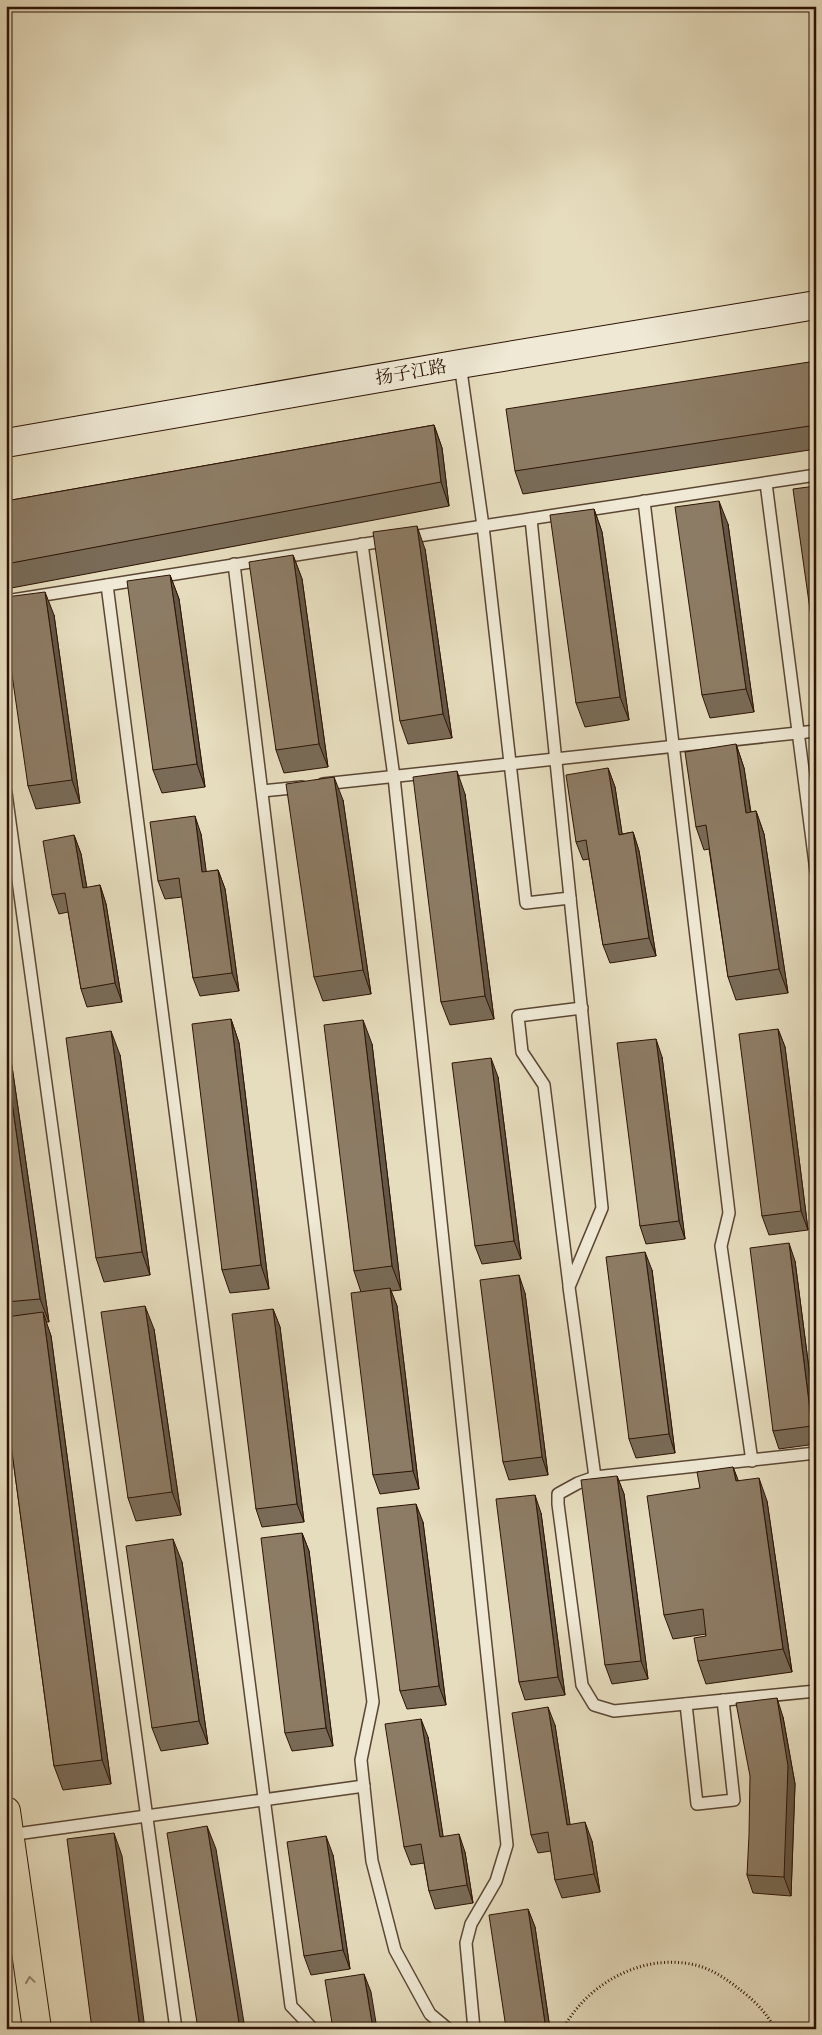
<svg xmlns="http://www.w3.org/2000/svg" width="822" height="2035" viewBox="0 0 822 2035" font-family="'Libre Caslon Text','Noto Serif SC',serif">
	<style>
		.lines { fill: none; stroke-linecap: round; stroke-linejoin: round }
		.lane-casing { stroke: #5b4633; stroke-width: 14 }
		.secondary-casing { stroke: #2d1305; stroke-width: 30 }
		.primary-casing { stroke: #2d1305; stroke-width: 30 }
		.path { stroke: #2d1305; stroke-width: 3; stroke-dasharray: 1 2.5; stroke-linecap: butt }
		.lane { stroke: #efe9d5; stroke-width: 11 }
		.secondary { stroke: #efe9d5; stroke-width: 28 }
		.primary { stroke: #e6ddbe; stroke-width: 28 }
		.wall { fill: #796b57; stroke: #2d1305 }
		.shaded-wall { fill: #635747; stroke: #2d1305 }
		.building { fill: #8d7c65; stroke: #2d1305 }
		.oneway { stroke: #93826b }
		.labels { text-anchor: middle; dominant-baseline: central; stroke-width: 4; stroke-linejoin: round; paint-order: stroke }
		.street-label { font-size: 18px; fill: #2d1305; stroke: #efe9d5 }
	</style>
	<rect width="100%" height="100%" fill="#e6ddbe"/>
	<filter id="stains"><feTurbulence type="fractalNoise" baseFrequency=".004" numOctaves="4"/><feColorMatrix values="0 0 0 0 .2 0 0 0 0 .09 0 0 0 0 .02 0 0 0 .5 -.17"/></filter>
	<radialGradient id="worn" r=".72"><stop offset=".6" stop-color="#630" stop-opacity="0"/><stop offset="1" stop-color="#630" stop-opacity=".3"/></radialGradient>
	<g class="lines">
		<g class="lane-casing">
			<g id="lane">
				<polyline points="460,364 483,526 526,903 570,898"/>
				<polyline points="766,483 816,871"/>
				<polyline points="644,501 729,1213 721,1246 752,1461"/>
				<polyline points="531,519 602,1208 569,1287 595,1477"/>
				<polyline points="405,538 816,475"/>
				<polyline points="362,544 394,777 507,1845 496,1881 471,1924 466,1943 474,2029"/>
				<polyline points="234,564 373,1702 361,1760 372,1861 395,1950 430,2014 448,2029"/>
				<polyline points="107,585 291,2006 313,2029"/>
				<polyline points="6,601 390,540"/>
				<polyline points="323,784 816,731"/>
				<polyline points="262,791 302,787"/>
				<polyline points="6,793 176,2029"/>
				<polyline points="569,1285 544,1085 522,1052 518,1016 582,1008"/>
				<polyline points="816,1453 595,1477 578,1483 558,1494 558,1504 582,1685 594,1705 614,1711 816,1691"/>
				<polyline points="686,1704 697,1804 734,1800 723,1700"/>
				<polyline points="9,1835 364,1786"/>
			</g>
		</g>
		<g class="secondary-casing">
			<polyline id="secondary" points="6,443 460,364 816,305"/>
		</g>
		<g class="primary-casing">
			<polyline id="primary" points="6,1811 37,2029"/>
		</g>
		<path class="path" d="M563,2029C588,1982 646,1951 699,1966C713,1970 728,1980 739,1989C753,1999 767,2013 775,2029"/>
		<use href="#lane" class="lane"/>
		<use href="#secondary" class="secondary"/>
		<use href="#primary" class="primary"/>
	</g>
	<g class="wall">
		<polygon points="816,361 816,449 523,494 515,471"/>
		<polygon points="434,425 442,448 449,506 6,589 6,501"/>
		<polygon points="594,509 602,532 629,720 585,727 576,703"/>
		<polygon points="728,524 754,712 710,718 702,695"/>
		<polygon points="425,549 452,738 408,744 400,721"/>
		<polygon points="293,555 302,579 328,767 284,773 276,750"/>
		<polygon points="170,575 179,599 205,787 162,793 153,770"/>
		<polygon points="54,615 80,803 36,809 28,786"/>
		<polygon points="736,744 744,768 751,812 756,811 764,834 788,993 736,1000 728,977 709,849 704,850 696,827"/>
		<polygon points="608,768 615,787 622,834 633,832 639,851 656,956 610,963 603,945 589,859 583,860 576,842"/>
		<polygon points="465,794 494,1019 450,1025 441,1002"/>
		<polygon points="343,800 371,994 323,1001 314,977"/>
		<polygon points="201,834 206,872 218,870 225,889 239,991 200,996 193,978 182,897 165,899 158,881"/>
		<polygon points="74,835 81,854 87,888 100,885 106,904 122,1002 87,1007 81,989 68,912 59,914 52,895"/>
		<polygon points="231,1019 239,1043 269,1289 230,1293 222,1270"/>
		<polygon points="6,1025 49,1322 46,1322 51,1336 111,1784 63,1790 54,1766 6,1407"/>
		<polygon points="778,1029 785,1047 808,1230 769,1235 762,1216"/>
		<polygon points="372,1044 401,1290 391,1291 397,1306 419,1489 380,1494 373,1475 361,1292 354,1271"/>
		<polygon points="120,1055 150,1275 104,1282 96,1258"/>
		<polygon points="662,1057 685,1239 646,1244 640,1226"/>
		<polygon points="498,1077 521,1259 482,1264 475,1246"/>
		<polygon points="795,1261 816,1423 816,1444 779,1449 773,1431"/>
		<polygon points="652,1270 675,1453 636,1458 629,1439"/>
		<polygon points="525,1293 548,1475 509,1480 503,1462"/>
		<polygon points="273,1309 280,1327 304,1522 262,1527 256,1509"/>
		<polygon points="154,1329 181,1515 136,1521 128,1498"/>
		<polygon points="733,1467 738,1481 767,1501 792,1672 706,1684 698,1661 706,1636 706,1634 673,1639 664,1615 700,1488"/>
		<polygon points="617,1476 624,1494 648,1679 612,1684 605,1665"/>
		<polygon points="541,1513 565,1695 525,1700 519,1682"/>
		<polygon points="423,1522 446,1705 407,1709 400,1691"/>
		<polygon points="302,1533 309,1551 333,1746 292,1751 285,1733"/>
		<polygon points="182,1562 208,1744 161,1751 152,1728"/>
		<polygon points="783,1717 795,1784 791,1896 753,1893 747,1875"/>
		<polygon points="555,1725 570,1825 592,1841 600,1892 562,1898 555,1880 551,1851 538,1853 531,1835"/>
		<polygon points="428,1737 443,1837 465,1852 473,1903 435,1909 429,1891 424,1863 411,1865 404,1847"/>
		<polygon points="333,1855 350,1969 311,1975 304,1956"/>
		<polygon points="528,1909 535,1927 550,2029 506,2029"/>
	</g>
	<g class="shaded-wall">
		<polygon points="434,425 442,448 449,506 441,482"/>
		<polygon points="719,501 728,524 754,712 746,689"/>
		<polygon points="594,509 602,532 629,720 620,697"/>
		<polygon points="417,526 425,549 452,738 443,714"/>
		<polygon points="293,555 302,579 328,767 319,744"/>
		<polygon points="170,575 179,599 205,787 197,764"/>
		<polygon points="45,592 54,615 80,803 72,780"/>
		<polygon points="736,744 744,768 754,836 746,813"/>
		<polygon points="608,768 615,787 625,853 619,835"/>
		<polygon points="457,771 465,794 494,1019 485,996"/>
		<polygon points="334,777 343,800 371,994 363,970"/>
		<polygon points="756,811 764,834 788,993 779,969"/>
		<polygon points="195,816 201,834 209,891 202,872"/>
		<polygon points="633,832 639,851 656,956 649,938"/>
		<polygon points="74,835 81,854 90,907 83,888"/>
		<polygon points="218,870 225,889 239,991 232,973"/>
		<polygon points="100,885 106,904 122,1002 115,983"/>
		<polygon points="231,1019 239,1043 269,1289 261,1265"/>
		<polygon points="363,1020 372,1044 401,1290 392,1266"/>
		<polygon points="6,1025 49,1322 40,1299 6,1061"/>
		<polygon points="778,1029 785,1047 808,1230 801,1211"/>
		<polygon points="111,1031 120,1055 150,1275 142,1252"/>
		<polygon points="656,1039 662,1057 685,1239 679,1221"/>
		<polygon points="491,1058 498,1077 521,1259 514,1241"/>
		<polygon points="789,1243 795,1261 816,1423 816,1437 812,1426"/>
		<polygon points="645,1252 652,1270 675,1453 669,1434"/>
		<polygon points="519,1275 525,1293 548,1475 542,1457"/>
		<polygon points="390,1288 397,1306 419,1489 413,1471"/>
		<polygon points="145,1306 154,1329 181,1515 172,1492"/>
		<polygon points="273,1309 280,1327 304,1522 297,1504"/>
		<polygon points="43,1312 51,1336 111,1784 102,1760"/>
		<polygon points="733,1467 742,1490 736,1481"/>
		<polygon points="617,1476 624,1494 648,1679 641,1661"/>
		<polygon points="759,1478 767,1501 792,1672 783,1649"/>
		<polygon points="535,1495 541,1513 565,1695 558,1677"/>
		<polygon points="416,1504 423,1522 446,1705 439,1686"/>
		<polygon points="302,1533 309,1551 333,1746 326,1728"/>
		<polygon points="173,1539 182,1562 208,1744 199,1721"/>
		<polygon points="777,1698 783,1717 795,1784 791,1896 784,1877"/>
		<polygon points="548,1707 555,1725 573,1844 567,1825"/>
		<polygon points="421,1719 428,1737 446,1855 440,1837"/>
		<polygon points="585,1822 592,1841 600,1892 594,1874"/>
		<polygon points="207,1826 216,1849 245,2029 240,2029"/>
		<polygon points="114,1833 122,1856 145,2029 140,2029"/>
		<polygon points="459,1834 465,1852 473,1903 467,1885"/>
		<polygon points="326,1836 333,1855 350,1969 343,1950"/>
		<polygon points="528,1909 535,1927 550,2029 548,2029 545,2023"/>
		<polygon points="364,1974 371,1992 377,2029 373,2029"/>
	</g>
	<g class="building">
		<polygon points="816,361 816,425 515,471 506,409"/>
		<polygon points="434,425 441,482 6,564 6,501"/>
		<polygon points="816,486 816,652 793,489"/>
		<polygon points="719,501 746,689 702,695 675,507"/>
		<polygon points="594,509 620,697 576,703 550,515"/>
		<polygon points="417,526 443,714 400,721 373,532"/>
		<polygon points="293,555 319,744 276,750 249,562"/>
		<polygon points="170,575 197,764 153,770 127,581"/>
		<polygon points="45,592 72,780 28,786 6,633 6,597"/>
		<polygon points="813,743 816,743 816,759"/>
		<polygon points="736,744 746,813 756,811 779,969 728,977 706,825 696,827 685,752"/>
		<polygon points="608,768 619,835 633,832 649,938 603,945 586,840 576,842 566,775"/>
		<polygon points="457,771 485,996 441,1002 413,777"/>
		<polygon points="334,777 363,970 314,977 286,784"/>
		<polygon points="195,816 202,872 218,870 232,973 193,978 179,878 158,881 150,822"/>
		<polygon points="74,835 83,888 100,885 115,983 81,989 65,893 52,895 43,841"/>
		<polygon points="231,1019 261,1265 222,1270 192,1024"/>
		<polygon points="363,1020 392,1266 354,1271 324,1025"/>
		<polygon points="778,1029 801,1211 762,1216 739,1034"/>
		<polygon points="111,1031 142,1252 96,1258 66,1038"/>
		<polygon points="656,1039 679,1221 640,1226 617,1043"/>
		<polygon points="491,1058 514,1241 475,1246 452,1063"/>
		<polygon points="6,1061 40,1299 6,1302"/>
		<polygon points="789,1243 812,1426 773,1431 750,1248"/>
		<polygon points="645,1252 669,1434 629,1439 606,1257"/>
		<polygon points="519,1275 542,1457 503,1462 480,1280"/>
		<polygon points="390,1288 413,1471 373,1475 351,1293"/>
		<polygon points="145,1306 172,1492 128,1498 101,1312"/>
		<polygon points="273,1309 297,1504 256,1509 232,1314"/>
		<polygon points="43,1312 102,1760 54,1766 6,1407 6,1317"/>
		<polygon points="733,1467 736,1481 759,1478 783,1649 698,1661 694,1638 706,1636 703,1609 664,1615 647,1496 700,1488 697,1472"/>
		<polygon points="617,1476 641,1661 605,1665 581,1480"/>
		<polygon points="535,1495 558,1677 519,1682 496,1499"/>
		<polygon points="416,1504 439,1686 400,1691 377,1508"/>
		<polygon points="302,1533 326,1728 285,1733 261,1538"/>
		<polygon points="173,1539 199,1721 152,1728 126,1546"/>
		<polygon points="777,1698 788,1766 784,1877 747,1875 749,1835 750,1776 736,1703"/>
		<polygon points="548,1707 567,1825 585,1822 594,1874 555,1880 548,1832 531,1835 512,1713"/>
		<polygon points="421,1719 440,1837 459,1834 467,1885 429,1891 421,1844 404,1847 385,1724"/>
		<polygon points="207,1826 240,2029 198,2029 167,1833"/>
		<polygon points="114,1833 140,2029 92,2029 67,1839"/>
		<polygon points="326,1836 343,1950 304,1956 287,1842"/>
		<polygon points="528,1909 545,2023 506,2028 489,1915"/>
		<polygon points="364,1974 373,2029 333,2029 325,1980"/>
	</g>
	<defs><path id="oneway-chevron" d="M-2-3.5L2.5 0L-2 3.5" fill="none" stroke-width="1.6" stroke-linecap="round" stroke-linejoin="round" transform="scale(1.25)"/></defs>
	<use class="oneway" href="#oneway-chevron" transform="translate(30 1980) rotate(-98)"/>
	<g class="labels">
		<g class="street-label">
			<text transform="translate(411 372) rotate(-10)">扬子江路</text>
		</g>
	</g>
	<rect width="822" height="2035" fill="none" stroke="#e6ddbe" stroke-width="25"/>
	<rect x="8" y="8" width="807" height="2020" fill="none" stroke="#2d1305" stroke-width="2.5"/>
	<rect x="12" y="12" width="797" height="2010" fill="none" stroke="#2d1305"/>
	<rect width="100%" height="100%" filter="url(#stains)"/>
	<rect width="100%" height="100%" fill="url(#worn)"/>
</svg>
